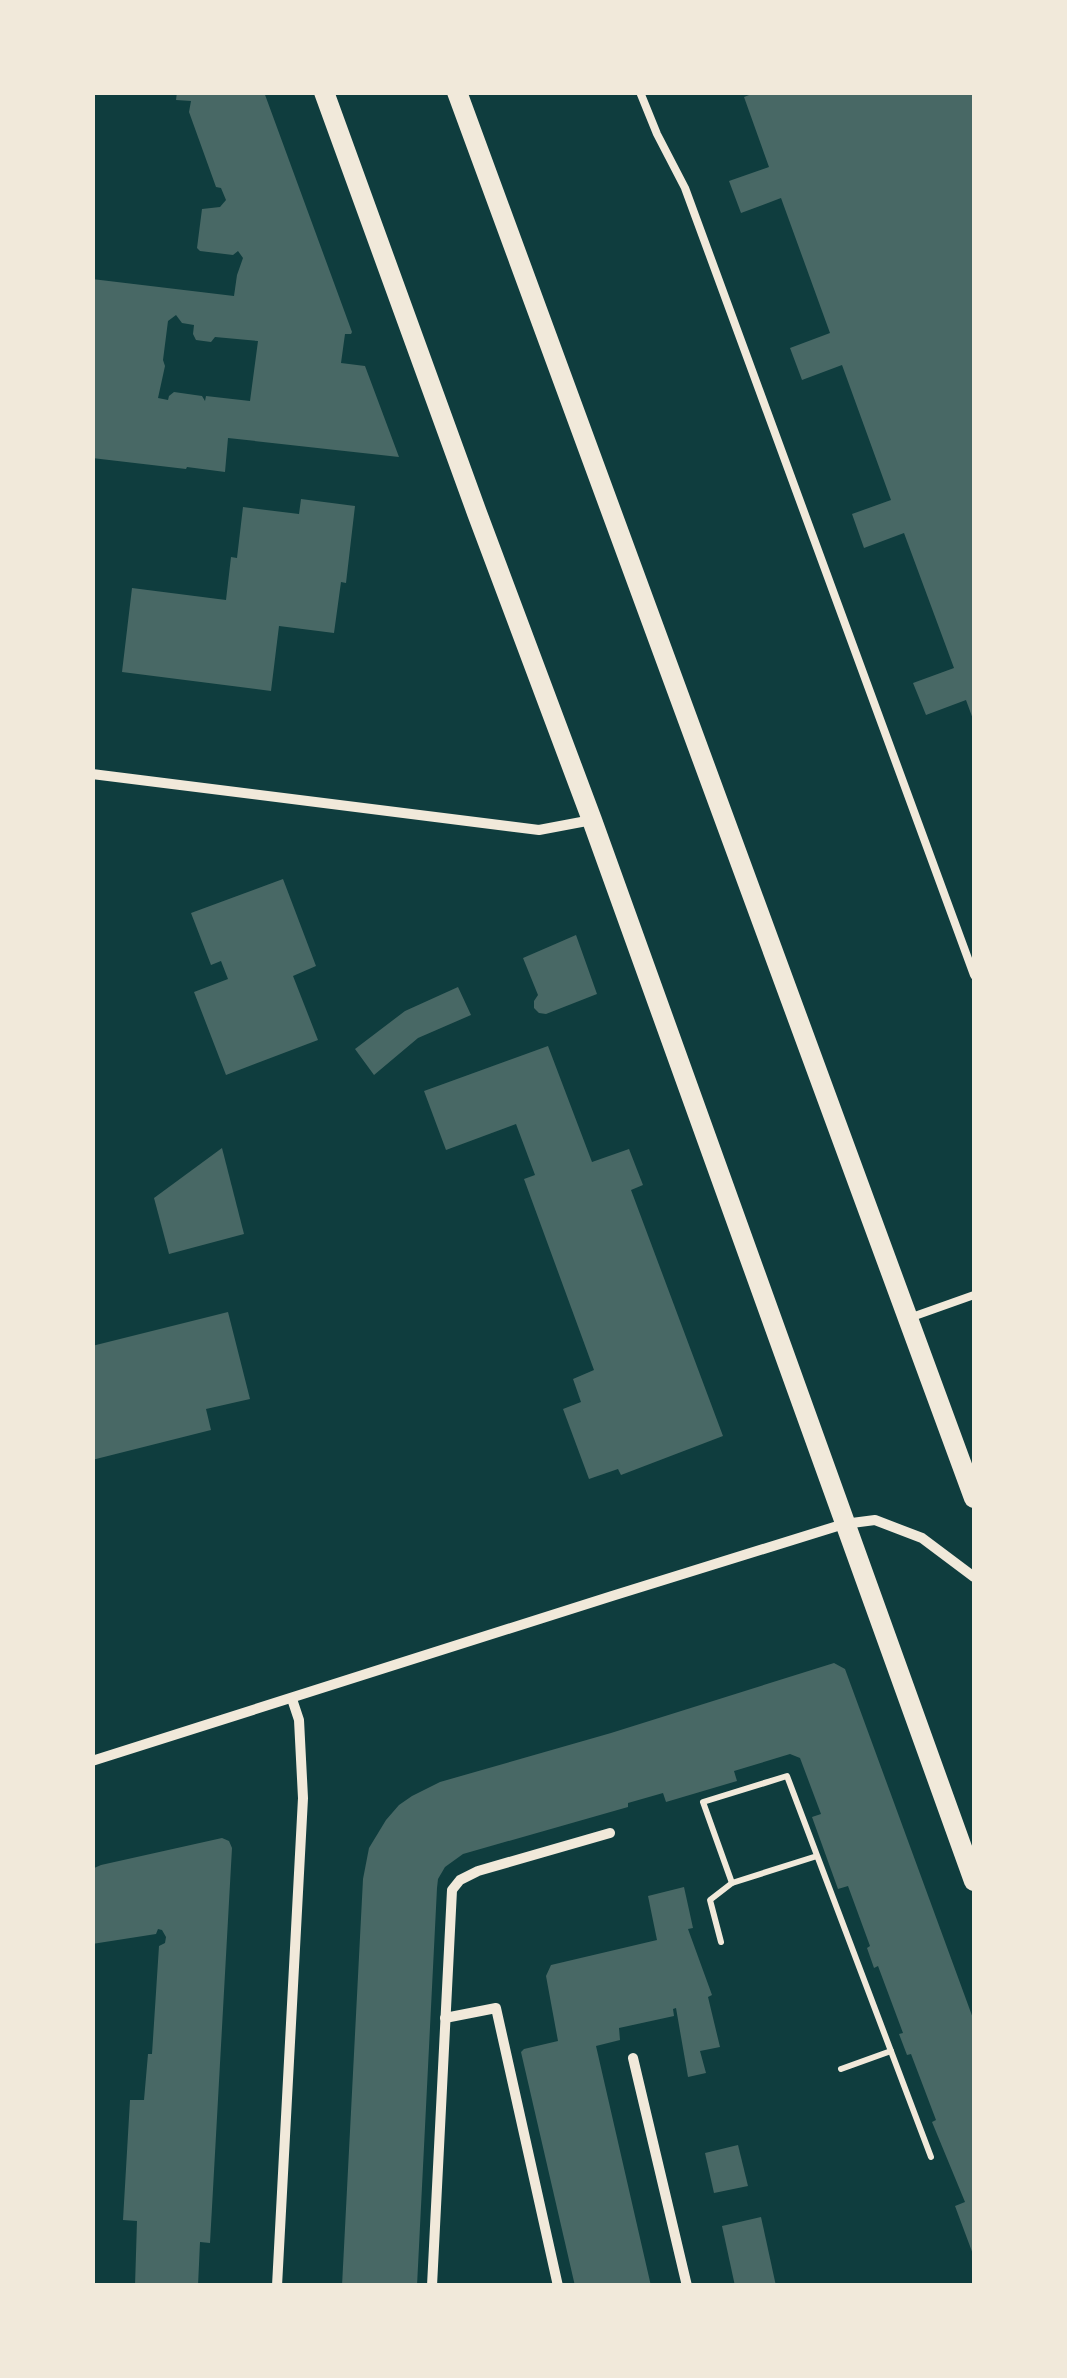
<svg xmlns="http://www.w3.org/2000/svg" width="1067" height="2378" viewBox="0 0 1067 2378" font-family="Quicksand,sans-serif">
	<style>
		.building { fill: #486865; fill-rule: evenodd }
		.lines { fill: none; stroke-linecap: round; stroke-linejoin: round }
		.path { stroke: #f1e9da; stroke-width: 6 }
		.service { stroke: #f1e9da; stroke-width: 8 }
		.minor { stroke: #f1e9da; stroke-width: 10 }
		.secondary { stroke: #f1e9da; stroke-width: 20 }
	</style>
	<rect width="100%" height="100%" fill="#0f3d3e"/>
	<g class="building">
		<path d="M177,92H264L352,332L351,334H345L341,363L365,366L399,457L228,438L225,472L187,467L186,469L92,458V279L234,296L237,275L243,258L238,251L233,255L200,251L197,248L202,209L220,207L226,200L221,188L216,187L189,112L191,101L176,100ZM176,315L182,323L194,325L193,334L196,340L211,342L215,337L258,341L250,401L206,396L205,401L202,396L174,392L169,396L168,400L158,398L165,366L163,360L168,321Z"/>
		<polygon points="757,92 974,92 974,722 966,700 926,715 913,683 954,668 904,533 864,548 852,514 891,500 842,365 802,380 790,348 830,333 781,198 741,213 729,181 769,167 744,97"/>
		<polygon points="301,499 355,506 346,583 341,582 334,633 279,626 271,691 122,672 132,588 226,600 231,557 237,558 243,507 299,514"/>
		<polygon points="283,879 316,966 293,976 318,1040 226,1075 194,992 228,979 221,961 211,965 191,913"/>
		<polygon points="576,935 597,994 546,1014 539,1013 534,1008 534,1001 538,995 523,958"/>
		<polygon points="458,987 471,1015 418,1038 374,1075 355,1049 405,1011"/>
		<polygon points="548,1046 592,1162 629,1149 643,1185 631,1190 723,1436 621,1475 618,1469 589,1479 563,1409 581,1402 573,1379 594,1370 524,1179 535,1175 516,1124 446,1150 424,1091"/>
		<polygon points="222,1148 244,1234 169,1254 154,1198"/>
		<polygon points="228,1312 250,1399 206,1409 211,1430 92,1460 92,1346"/>
		<polygon points="834,1663 845,1669 974,2021 974,2257 955,2206 965,2202 932,2122 936,2120 911,2054 907,2055 899,2034 903,2033 878,1966 874,1968 867,1948 870,1946 848,1886 838,1889 812,1817 821,1814 800,1758 790,1754 734,1771 737,1781 666,1802 663,1793 628,1803 628,1807 463,1854 445,1867 438,1879 437,1888 417,2286 342,2286 363,1879 369,1848 386,1820 399,1805 412,1796 440,1782 611,1733"/>
		<polygon points="222,1838 229,1841 232,1848 210,2243 200,2242 198,2286 135,2286 137,2221 123,2220 130,2100 144,2100 148,2054 152,2054 159,1946 165,1943 166,1937 162,1930 158,1929 156,1934 92,1944 92,1869 101,1865"/>
		<polygon points="684,1887 693,1928 688,1929 712,1995 708,1997 720,2047 700,2051 706,2073 688,2077 676,2008 673,2009 674,2016 619,2028 620,2040 596,2046 651,2286 575,2286 521,2052 524,2049 558,2041 546,1976 551,1965 657,1940 648,1896"/>
		<polygon points="738,2145 748,2186 714,2193 705,2153"/>
		<polygon points="761,2217 776,2286 735,2286 722,2226"/>
	</g>
	<g class="lines">
		<g class="path">
			<polyline points="817,1856 732,1883 703,1802 787,1776 931,2157"/>
			<polyline points="721,1942 710,1900 732,1883"/>
			<polyline points="841,2069 891,2051"/>
		</g>
		<g class="service">
			<polyline points="640,92 657,134 685,188 974,975"/>
			<polyline points="912,1317 974,1295"/>
		</g>
		<g class="minor">
			<polyline points="92,774 539,830 592,820"/>
			<polyline points="92,1761 612,1596 844,1524 875,1520 922,1538 974,1577"/>
			<polyline points="445,2018 496,2008 558,2286"/>
			<polyline points="633,2058 687,2286"/>
			<polyline points="277,2286 303,1798 299,1720 292,1699"/>
			<polyline points="432,2286 452,1890 460,1880 478,1871 610,1833"/>
		</g>
		<g class="secondary">
			<polyline points="324,92 477,513 592,820 974,1881"/>
			<polyline points="457,92 974,1498"/>
		</g>
	</g>
	<rect width="1067" height="2378" fill="none" stroke="#f1e9da" stroke-width="190"/>
</svg>
